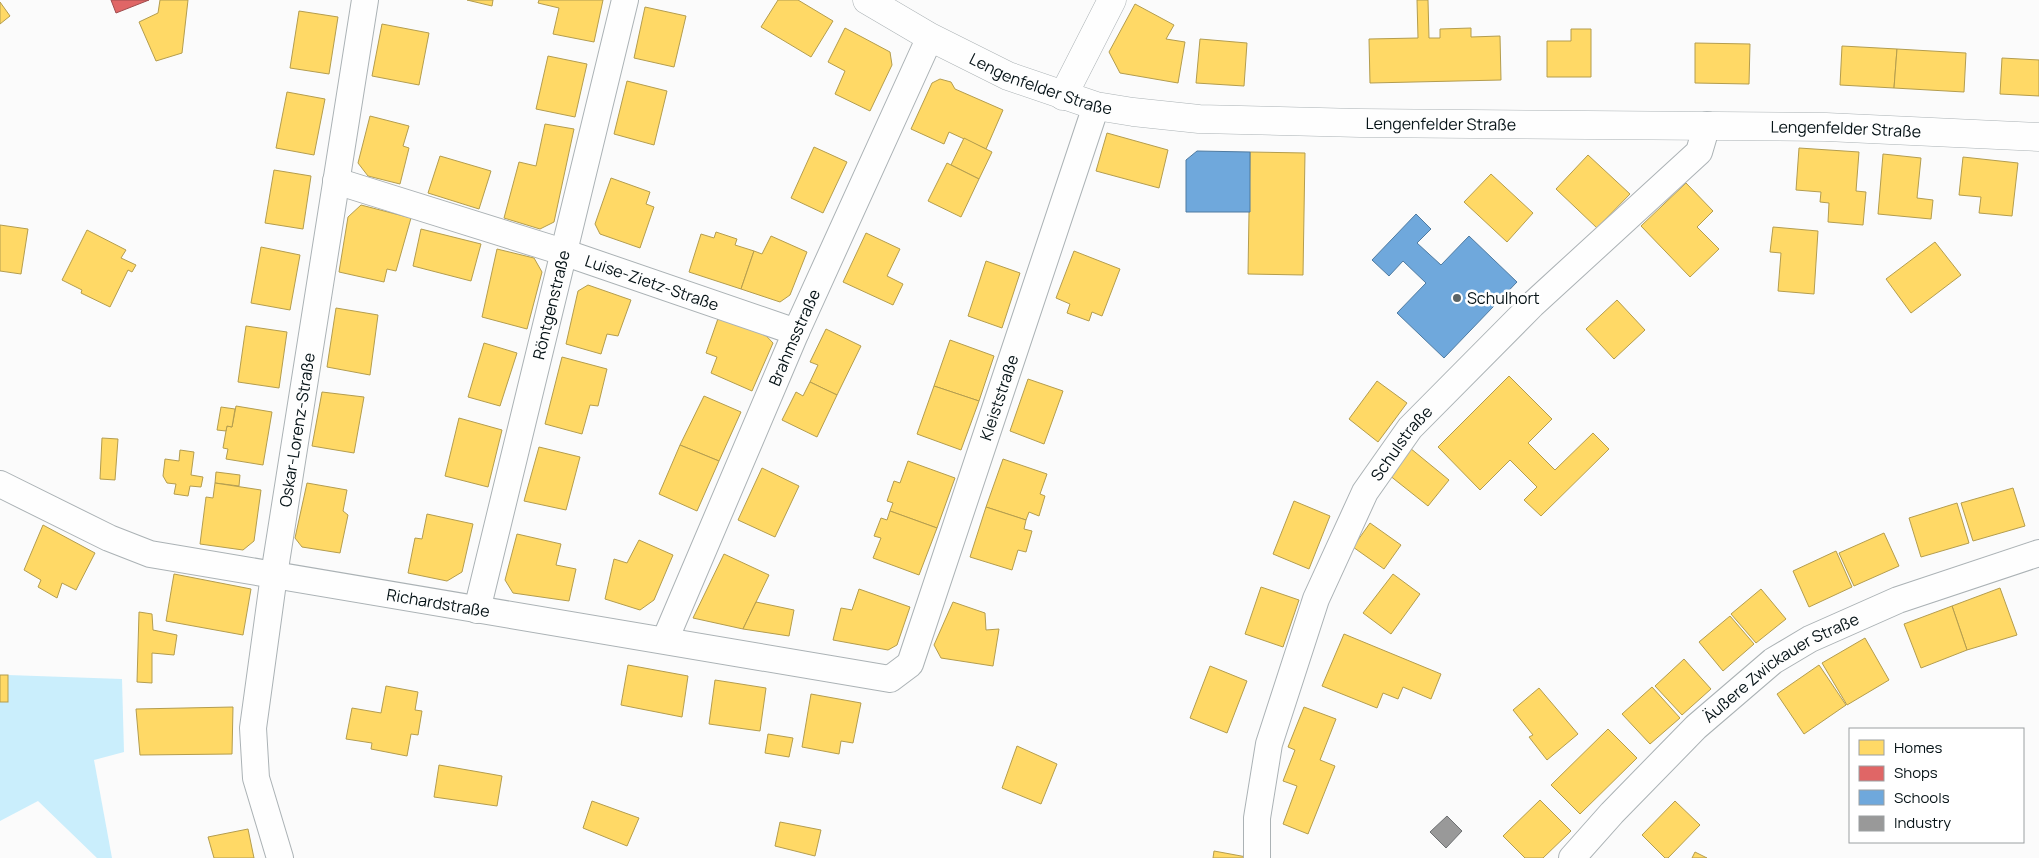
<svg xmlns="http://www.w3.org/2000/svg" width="2039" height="858" viewBox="0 0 2039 858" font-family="Manrope,sans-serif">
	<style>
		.green { fill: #caeefc }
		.homes { fill: #ffd966; stroke: #b49d4e }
		.shops { fill: #e06666; stroke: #9e4d4e }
		.schools { fill: #6fa8dc; stroke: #4f7ba1 }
		.industry { fill: #999; stroke: #6d7072 }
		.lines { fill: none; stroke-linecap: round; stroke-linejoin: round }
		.minor-casing { stroke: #abb2b5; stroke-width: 28 }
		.tertiary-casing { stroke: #abb2b5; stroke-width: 29 }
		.secondary-casing { stroke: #abb2b5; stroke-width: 29 }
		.minor { stroke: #fefefe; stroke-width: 26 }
		.tertiary { stroke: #fefefe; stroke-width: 28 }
		.secondary { stroke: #fefefe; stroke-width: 28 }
		.poi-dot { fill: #5b6466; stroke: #fff; stroke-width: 2 }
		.labels { text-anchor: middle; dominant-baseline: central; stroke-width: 5; stroke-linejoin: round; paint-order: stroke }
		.street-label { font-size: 16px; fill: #051216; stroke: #fff }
		.poi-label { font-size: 16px; fill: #051216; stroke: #fff; text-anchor: start }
	</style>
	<rect width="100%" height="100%" fill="#fbfbfb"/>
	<polygon class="green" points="8,675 122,679 124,752 94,760 112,858 97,858 38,801 0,821 0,702 8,702"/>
	<g class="homes">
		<polygon points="160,0 188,0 182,53 156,61 139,22 158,13"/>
		<polygon points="467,0 493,0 492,6"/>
		<polygon points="539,0 603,0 594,42 553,34 559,8 538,3"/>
		<polygon points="778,0 798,0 833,21 811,57 761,27"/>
		<polygon points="1417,0 1428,0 1429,38 1440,38 1440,29 1471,28 1471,37 1500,36 1501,80 1370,83 1369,39 1418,38"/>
		<polygon points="0,2 10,16 0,24"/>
		<polygon points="1135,4 1174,25 1166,39 1185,42 1178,83 1120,73 1109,52"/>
		<polygon points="645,7 686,16 674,67 634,58"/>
		<polygon points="299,11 338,17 329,74 290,68"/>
		<polygon points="382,24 429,33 419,85 372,76"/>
		<polygon points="845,28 890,52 892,65 870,111 835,94 845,71 828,62"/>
		<polygon points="1571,29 1591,29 1591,77 1547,77 1547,41 1571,41"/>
		<polygon points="1200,39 1247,43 1244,86 1196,83"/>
		<polygon points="1695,43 1750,44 1749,84 1695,83"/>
		<polygon points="1842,46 1897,49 1894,88 1840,85"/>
		<polygon points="1897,49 1966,53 1964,92 1894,88"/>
		<polygon points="548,56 587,64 575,117 536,109"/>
		<polygon points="2002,58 2039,60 2039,96 2000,94"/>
		<polygon points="940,79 951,82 955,89 1003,110 986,149 949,132 944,144 911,129 932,83"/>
		<polygon points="627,81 667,91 654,145 614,134"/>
		<polygon points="287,92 325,99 314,155 276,148"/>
		<polygon points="370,116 409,126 403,146 409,148 400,184 368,176 358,163"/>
		<polygon points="545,124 574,129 554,222 540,229 504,218 519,162 536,166"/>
		<polygon points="1107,133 1168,150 1159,188 1096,171"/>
		<polygon points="964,138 992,152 979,179 951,165"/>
		<polygon points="814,147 847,162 823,213 791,198"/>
		<polygon points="1799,148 1859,152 1856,191 1866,192 1863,225 1828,222 1829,203 1820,202 1821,192 1796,190"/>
		<polygon points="1250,152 1305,153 1303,275 1248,274"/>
		<polygon points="1883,154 1921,158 1917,198 1933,200 1931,219 1878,214"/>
		<polygon points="1588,155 1630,194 1597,228 1556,189"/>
		<polygon points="440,156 491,171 479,209 428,193"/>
		<polygon points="1963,157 2018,163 2012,216 1979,213 1981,197 1959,195"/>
		<polygon points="947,163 979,179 961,217 928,201"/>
		<polygon points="274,170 311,176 303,229 265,223"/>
		<polygon points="1491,174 1533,213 1507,242 1464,202"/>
		<polygon points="611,178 650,192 646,204 654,207 640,248 600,234 595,224"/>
		<polygon points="1686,183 1713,211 1697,227 1719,249 1690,277 1641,226"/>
		<polygon points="361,205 411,218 396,271 387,269 384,282 339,272 348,217"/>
		<polygon points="0,225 28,229 21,274 0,271"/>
		<polygon points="1773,227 1818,231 1814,294 1778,291 1781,253 1770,252"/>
		<polygon points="421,229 481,244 471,281 413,266"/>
		<polygon points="87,230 126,250 121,258 136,265 132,272 128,270 110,307 81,293 82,290 62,280"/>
		<polygon points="716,232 737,239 735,245 754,251 741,289 689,272 701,234 714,238"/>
		<polygon points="866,233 900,249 887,276 903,284 893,305 843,282"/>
		<polygon points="771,236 807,252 790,295 780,302 741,289 754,251 762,254"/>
		<polygon points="1935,242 1961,275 1911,313 1886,279"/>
		<polygon points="261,247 300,255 290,310 251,303"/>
		<polygon points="497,249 534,258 542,272 527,329 482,317"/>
		<polygon points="1074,251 1120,269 1102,316 1092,312 1089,321 1067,313 1070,304 1056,298"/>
		<polygon points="986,261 1020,273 1002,328 968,316"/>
		<polygon points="588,285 631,300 618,336 607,334 601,354 566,344 578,291"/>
		<polygon points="1617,300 1645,330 1614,359 1586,329"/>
		<polygon points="336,308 378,315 370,375 327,367"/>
		<polygon points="721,310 756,325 773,343 752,391 711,373 717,357 706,353"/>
		<polygon points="246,326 287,332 279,388 238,382"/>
		<polygon points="826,329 861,346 837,395 810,382 818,365 810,362"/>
		<polygon points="950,340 994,356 979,401 934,386"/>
		<polygon points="484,343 517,353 500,406 468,397"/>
		<polygon points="562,357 607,369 598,406 590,405 582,434 545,424"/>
		<polygon points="1509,376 1552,419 1528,443 1555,470 1593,433 1609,449 1541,516 1524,500 1537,487 1510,460 1480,490 1438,447"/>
		<polygon points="1028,379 1063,391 1044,444 1010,431"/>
		<polygon points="1377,381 1407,403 1378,442 1349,419"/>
		<polygon points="810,382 837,395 817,437 782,420 796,392 803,396"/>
		<polygon points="934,386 979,401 961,450 917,434"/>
		<polygon points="322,392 364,397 354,453 312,446"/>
		<polygon points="704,396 741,412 719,461 680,445"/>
		<polygon points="236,406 272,412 263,465 226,459 228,449 223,448 226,431 227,426 232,427"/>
		<polygon points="221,407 235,409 232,427 227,426 226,431 217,430"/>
		<polygon points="459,418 502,430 488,487 445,476"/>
		<polygon points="102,438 118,439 115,480 100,479"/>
		<polygon points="680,445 719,461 697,511 659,494"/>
		<polygon points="539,447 580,457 566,510 524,501"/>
		<polygon points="1410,448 1449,480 1428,506 1389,475"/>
		<polygon points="180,450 194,452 191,475 203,477 201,487 190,486 188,496 174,494 176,484 167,483 163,476 165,459 179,461"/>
		<polygon points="1003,459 1047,474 1040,494 1045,496 1039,516 1029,512 1026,520 986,507"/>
		<polygon points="908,461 955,478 937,528 890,511 893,503 887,501 894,481 900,483"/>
		<polygon points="762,468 799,486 775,537 738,520"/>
		<polygon points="216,472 240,475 239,486 215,483"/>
		<polygon points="215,483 261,490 254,541 243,550 200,544 206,497 213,498"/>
		<polygon points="307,483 347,490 343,511 348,515 340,553 302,547 295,538"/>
		<polygon points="2013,488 2025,526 1973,541 1961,503"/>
		<polygon points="1294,501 1330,516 1309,569 1273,554"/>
		<polygon points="1957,503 1969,543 1921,557 1909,518"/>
		<polygon points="986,507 1026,520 1024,529 1032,531 1026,552 1018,550 1012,570 970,557"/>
		<polygon points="890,511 937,528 919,575 873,558 881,538 874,536 881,518 887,520"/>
		<polygon points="427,514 473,524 462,572 447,581 408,573 415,538 422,539"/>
		<polygon points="1370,523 1401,545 1384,569 1353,547"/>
		<polygon points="43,525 95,553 76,590 62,583 57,598 38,587 41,580 24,570"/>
		<polygon points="1884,533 1899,566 1854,586 1839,553"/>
		<polygon points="517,534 561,544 556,565 576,569 569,601 513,593 505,580"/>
		<polygon points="639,540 673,555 654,600 640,610 605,599 614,559 627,563"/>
		<polygon points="1836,551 1852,587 1809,607 1793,571"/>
		<polygon points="724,554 769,575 743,629 693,618"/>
		<polygon points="174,574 251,589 243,635 166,621"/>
		<polygon points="1393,574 1420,594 1391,634 1363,613"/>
		<polygon points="1261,587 1299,600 1283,647 1245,634"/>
		<polygon points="2000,588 2017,635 1967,650 1952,606"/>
		<polygon points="859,589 910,607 897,645 888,650 833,640 841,608 852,610"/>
		<polygon points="1761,589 1786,619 1756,643 1731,614"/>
		<polygon points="756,602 794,610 789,636 743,629"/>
		<polygon points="953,602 985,613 986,630 999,629 993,666 941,658 934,645"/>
		<polygon points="1952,606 1967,650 1921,668 1904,624"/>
		<polygon points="139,612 152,614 153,630 177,635 174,655 152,653 152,683 137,682"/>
		<polygon points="1730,616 1754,644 1723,671 1699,642"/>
		<polygon points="1344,634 1441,674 1431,699 1403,687 1398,699 1383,693 1377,708 1322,686"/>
		<polygon points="1865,638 1889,680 1847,705 1822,663"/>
		<polygon points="1684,659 1711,689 1682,715 1655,686"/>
		<polygon points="628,665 688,676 682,717 621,705"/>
		<polygon points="1819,665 1846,705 1804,734 1777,694"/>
		<polygon points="1210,666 1247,681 1227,733 1190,718"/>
		<rect x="0" y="675" width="8" height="27"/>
		<polygon points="715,680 766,688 760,731 709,724"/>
		<polygon points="386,686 418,692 415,710 422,711 418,735 411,734 407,756 371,749 372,743 346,739 352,708 381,713"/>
		<polygon points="1652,687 1680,718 1650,744 1622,714"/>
		<polygon points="1539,688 1578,734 1547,760 1529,737 1533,735 1513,710"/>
		<polygon points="811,694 861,703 853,743 841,741 839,754 802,747"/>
		<polygon points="233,707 232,754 140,755 136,709"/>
		<polygon points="1304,707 1336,719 1320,760 1335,766 1308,834 1283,824 1297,786 1283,781 1295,750 1288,747"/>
		<polygon points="1608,729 1637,758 1580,814 1551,785"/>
		<polygon points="768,734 793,738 789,757 765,753"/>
		<polygon points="1017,746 1057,764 1041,804 1002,788"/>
		<polygon points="439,765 502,776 497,806 434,797"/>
		<polygon points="1540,800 1571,831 1543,858 1525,858 1503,836"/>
		<polygon points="592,801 639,818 627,846 583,828"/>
		<polygon points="1675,801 1700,825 1668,858 1665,858 1642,835"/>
		<polygon points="780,822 821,830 815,856 775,846"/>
		<polygon points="248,829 254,858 214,858 208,837"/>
		<polygon points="1214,851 1252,858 1213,858"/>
		<polygon points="1695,852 1707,858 1692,858"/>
	</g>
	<polygon class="shops" points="111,0 149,0 116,13"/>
	<g class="schools">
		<polygon points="1197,151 1250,152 1250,212 1186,212 1186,160"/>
		<polygon points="1416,214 1431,229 1417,243 1441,265 1469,236 1517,282 1444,358 1397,313 1426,283 1403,261 1389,276 1372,260"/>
	</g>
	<polygon class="industry" points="1447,816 1462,831 1446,848 1430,832"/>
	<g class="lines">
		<g class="minor-casing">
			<g id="minor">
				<path id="s1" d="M336,181L563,252L796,332"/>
				<path id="s2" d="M0,484L109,538L150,554L890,679L910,664L1096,106"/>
				<path id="s3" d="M477,610L625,0"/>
				<path id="s4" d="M665,640L796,332L930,37"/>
				<path id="s5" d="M280,858L256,778L253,728L274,575L365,0"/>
				<path id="s6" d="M1257,858V818L1269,744L1316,599L1365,492L1410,428L1532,305L1699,152L1707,125"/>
				<path id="s7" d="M1572,858L1612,813L1696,727L1773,661L1810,639L1898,600L2039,553"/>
			</g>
		</g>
		<g class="tertiary-casing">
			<polyline id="tertiary" points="1063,96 1112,0"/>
		</g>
		<g class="secondary-casing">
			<g id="secondary">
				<path id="s8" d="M867,0L930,37L1008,76L1096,106L1133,112L1199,119L1360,123L1826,127L2039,137"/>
			</g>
		</g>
		<use href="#minor" class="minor"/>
		<use href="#tertiary" class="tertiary"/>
		<use href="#secondary" class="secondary"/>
	</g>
	<circle class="poi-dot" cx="1457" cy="298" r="5"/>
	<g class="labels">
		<g class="street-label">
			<text stroke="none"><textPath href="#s8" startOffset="194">Lengenfelder Straße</textPath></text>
			<text stroke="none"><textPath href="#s8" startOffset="599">Lengenfelder Straße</textPath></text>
			<text stroke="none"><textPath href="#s8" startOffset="1004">Lengenfelder Straße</textPath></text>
			<text stroke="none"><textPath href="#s1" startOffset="332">Luise-Zietz-Straße</textPath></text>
			<text stroke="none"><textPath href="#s3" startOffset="314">Röntgenstraße</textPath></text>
			<text stroke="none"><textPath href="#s4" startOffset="329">Brahmsstraße</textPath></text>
			<text stroke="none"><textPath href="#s2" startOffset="1222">Kleiststraße</textPath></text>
			<text stroke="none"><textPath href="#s5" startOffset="435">Oskar-Lorenz-Straße</textPath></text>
			<text stroke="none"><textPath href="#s6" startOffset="446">Schulstraße</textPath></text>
			<text stroke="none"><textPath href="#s2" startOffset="458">Richardstraße</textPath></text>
			<text stroke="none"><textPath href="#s7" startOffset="285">Äußere Zwickauer Straße</textPath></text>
		</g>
		<g class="poi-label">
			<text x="1467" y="298">Schulhort</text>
		</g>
	</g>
	<rect x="1849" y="728" width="175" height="115" fill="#ffffff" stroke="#9ba0a2"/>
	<rect x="1859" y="740" width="25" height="15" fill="#ffd966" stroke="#9ba0a2"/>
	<text x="1894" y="753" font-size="15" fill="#051216">Homes</text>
	<rect x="1859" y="766" width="25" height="15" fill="#e06666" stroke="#9ba0a2"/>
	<text x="1894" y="778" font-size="15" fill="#051216">Shops</text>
	<rect x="1859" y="790" width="25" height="15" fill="#6fa8dc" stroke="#9ba0a2"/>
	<text x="1894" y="803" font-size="15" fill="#051216">Schools</text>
	<rect x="1859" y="816" width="25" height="15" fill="#999999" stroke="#9ba0a2"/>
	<text x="1894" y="828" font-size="15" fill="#051216">Industry</text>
</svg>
